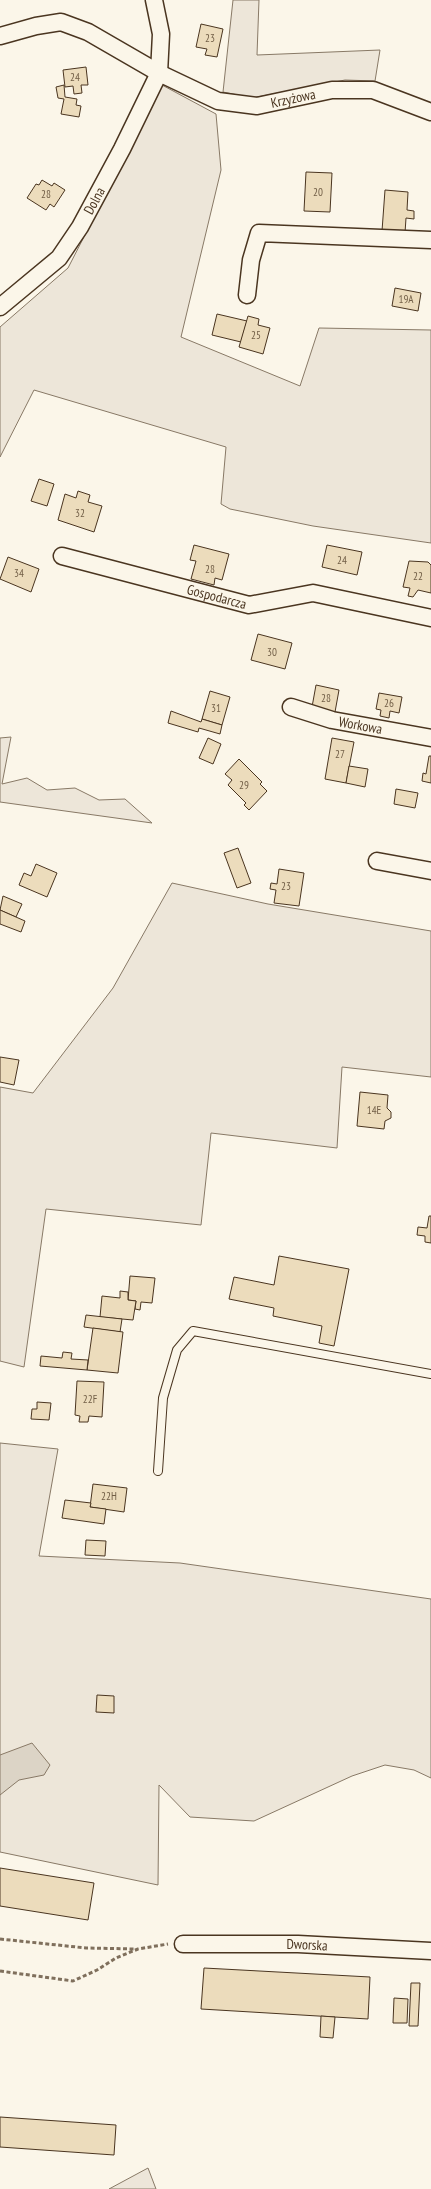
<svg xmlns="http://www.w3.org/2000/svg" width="431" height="2189" viewBox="0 0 431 2189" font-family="'PT Sans Narrow',sans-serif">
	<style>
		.green { fill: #ede6d9; stroke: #887966 }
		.water { fill: #dcd4c6; stroke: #887966 }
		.building { fill: #ecdcbc; stroke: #4a3520 }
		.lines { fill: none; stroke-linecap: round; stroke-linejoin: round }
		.lane-casing { stroke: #4a3520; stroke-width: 10 }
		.street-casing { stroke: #4a3520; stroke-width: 19 }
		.path { stroke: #7f6f5c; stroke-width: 3; stroke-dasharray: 4 2.5; stroke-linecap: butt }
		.lane { stroke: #fbf6e9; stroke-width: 8 }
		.street { stroke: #fbf6e9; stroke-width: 16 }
		.labels { text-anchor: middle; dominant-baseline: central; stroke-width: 4; stroke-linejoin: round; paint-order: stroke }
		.number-label { font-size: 11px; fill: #725f47 }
		.street-label { font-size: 14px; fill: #4a3520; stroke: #fbf6e9 }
	</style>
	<rect width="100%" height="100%" fill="#fbf6e9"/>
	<g class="green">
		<polygon points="233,0 259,0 257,55 380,50 375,81 345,80 252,98 223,92"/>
		<polygon points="162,85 216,114 221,170 181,337 300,386 319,328 431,330 431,543 313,526 230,509 221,504 226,447 34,390 0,457 0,327 68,268"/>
		<polygon points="11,737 2,784 27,778 47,790 75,788 99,800 125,799 152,823 0,802 0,738"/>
		<polygon points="172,883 268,904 431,931 431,1077 342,1067 337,1148 211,1133 201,1225 46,1209 24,1367 0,1361 0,1087 33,1093 113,988"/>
		<polygon points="0,1443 58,1449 39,1556 180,1563 431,1599 431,1778 414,1770 385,1765 352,1776 254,1821 190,1817 159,1785 158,1885 0,1852"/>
		<polygon points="148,2168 156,2189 109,2189"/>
	</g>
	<polygon class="water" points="32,1743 50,1765 44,1775 19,1780 0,1795 0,1755"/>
	<g class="building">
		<polygon points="201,24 223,29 217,57 205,55 207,49 196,47"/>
		<polygon points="86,67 88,85 81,85 82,93 74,94 73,86 65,87 63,70"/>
		<polygon points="64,85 65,97 77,99 76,105 81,106 79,117 61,114 64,99 58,98 56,87"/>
		<polygon points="306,172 332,173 330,212 304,211"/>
		<polygon points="42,180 52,186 54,183 65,190 54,207 50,204 46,210 27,198 36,184 39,185"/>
		<polygon points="385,190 408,192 407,210 414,211 414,219 406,218 405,233 382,231"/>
		<polygon points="395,288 421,293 418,311 392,306"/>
		<polygon points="217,314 247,321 241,342 212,335"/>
		<polygon points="248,316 259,319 258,325 270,328 263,354 239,347"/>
		<polygon points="39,479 54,484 47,506 31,501"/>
		<polygon points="78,491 90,495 88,502 102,506 94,532 58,520 65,494 76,498"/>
		<polygon points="194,545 229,554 222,580 215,578 214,585 191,579 196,561 190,560"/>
		<polygon points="327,545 362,552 357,575 322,567"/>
		<polygon points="8,557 39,569 31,592 0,579"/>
		<polygon points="409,561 428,562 431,565 431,593 418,590 413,597 408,596 410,588 403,587"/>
		<polygon points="258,634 292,643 285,669 251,660"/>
		<polygon points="316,685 339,690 335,712 312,707"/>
		<polygon points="210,691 230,697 222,725 202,719"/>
		<polygon points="379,693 402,697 399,713 390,711 389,718 380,716 381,710 376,709"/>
		<polygon points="171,711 201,722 202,719 222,725 220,734 199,728 198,732 168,723"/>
		<polygon points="208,738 221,744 213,764 199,758"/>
		<polygon points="332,738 354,742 346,783 325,779"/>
		<polygon points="429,756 431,756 431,783 422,781 423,773 426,774"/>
		<polygon points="239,759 262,782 260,784 267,791 249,810 244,805 246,803 228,785 232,780 225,774"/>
		<polygon points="349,766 368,769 365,787 346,783"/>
		<polygon points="396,789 418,793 415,808 394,804"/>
		<polygon points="238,848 251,883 237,888 224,853"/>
		<polygon points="36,864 57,873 47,897 19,885 24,873 31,876"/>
		<polygon points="279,869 304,873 299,906 274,903 276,890 270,889 271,883 277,884"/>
		<polygon points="3,896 22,904 16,917 0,910"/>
		<polygon points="0,910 25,921 21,932 0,924"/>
		<polygon points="0,1057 19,1060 14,1085 0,1082"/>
		<polygon points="360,1092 388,1095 387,1108 391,1112 391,1118 385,1121 384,1129 357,1126"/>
		<polygon points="429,1216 431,1216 431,1243 425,1242 425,1236 417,1235 418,1227 427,1228"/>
		<polygon points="279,1256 349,1269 334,1346 319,1343 322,1326 273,1316 274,1308 229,1299 234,1277 274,1285"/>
		<polygon points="130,1276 155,1278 152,1303 141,1302 140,1310 135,1309 136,1301 128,1300"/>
		<polygon points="120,1291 128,1292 128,1300 136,1301 133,1320 100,1317 102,1296 120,1298"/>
		<polygon points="86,1315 122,1319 120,1332 84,1327"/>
		<polygon points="93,1328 123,1332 118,1373 87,1370"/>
		<polygon points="63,1352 72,1353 71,1359 88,1360 87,1370 40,1366 41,1356 62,1358"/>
		<polygon points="77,1381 104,1382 102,1417 89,1416 88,1422 79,1422 80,1416 75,1415"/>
		<polygon points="37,1402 51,1403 49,1420 31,1419 32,1409 37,1409"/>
		<polygon points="93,1484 127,1488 124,1512 90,1507"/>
		<polygon points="65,1500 91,1503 90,1507 106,1509 104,1524 62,1518"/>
		<polygon points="86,1540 106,1541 105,1556 85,1555"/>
		<polygon points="97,1695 114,1696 114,1713 96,1712"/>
		<polygon points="0,1868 94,1883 88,1920 0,1906"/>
		<polygon points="204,1968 370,1977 368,2019 201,2009"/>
		<polygon points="411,1983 420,1983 418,2026 409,2026"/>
		<polygon points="394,1998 408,1999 407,2023 393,2023"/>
		<polygon points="321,2016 335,2017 333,2038 320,2037"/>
		<polygon points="0,2117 116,2125 114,2155 0,2147"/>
	</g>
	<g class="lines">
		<g class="lane-casing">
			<polyline id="lane" points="158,1471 163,1398 177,1350 193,1331 431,1374"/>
		</g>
		<g class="street-casing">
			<g id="street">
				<path id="s1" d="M0,36L36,26L61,22L88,32L159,73L218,101L257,106L332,90H373L431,112"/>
				<polyline points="247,295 251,260 259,233 431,240"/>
				<path id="s2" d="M0,307L59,258L80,227L122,149L159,73L161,34L154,0"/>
				<path id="s3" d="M62,556L249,605L313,593L431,618"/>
				<path id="s4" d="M291,707L332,720L431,738"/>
				<polyline points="377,861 431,871"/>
				<path id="s5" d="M183,1944H298L431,1951"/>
			</g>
		</g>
		<g class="path">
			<polyline points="0,1939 86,1948 135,1949"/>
			<polyline points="0,1971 73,1981 97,1970 116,1958 138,1949 168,1944"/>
		</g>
		<use href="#lane" class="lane"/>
		<use href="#street" class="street"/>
	</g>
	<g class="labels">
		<g class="number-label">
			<text x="210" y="38">23</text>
			<text x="75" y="77">24</text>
			<text x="318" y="192">20</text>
			<text x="46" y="194">28</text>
			<text x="406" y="299">19A</text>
			<text x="256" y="335">25</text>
			<text x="80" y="513">32</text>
			<text x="342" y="560">24</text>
			<text x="210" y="569">28</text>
			<text x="19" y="573">34</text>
			<text x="418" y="576">22</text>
			<text x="272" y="652">30</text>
			<text x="326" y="698">28</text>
			<text x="389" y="703">26</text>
			<text x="216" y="708">31</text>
			<text x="340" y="754">27</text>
			<text x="244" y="785">29</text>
			<text x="286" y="886">23</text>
			<text x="374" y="1110">14E</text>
			<text x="90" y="1399">22F</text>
			<text x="109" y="1496">22H</text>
		</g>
		<g class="street-label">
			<text stroke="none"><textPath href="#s1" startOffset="315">Krzyżowa</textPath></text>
			<text stroke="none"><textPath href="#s2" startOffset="144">Dolna</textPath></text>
			<text stroke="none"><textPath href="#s3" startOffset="160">Gospodarcza</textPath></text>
			<text stroke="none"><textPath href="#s4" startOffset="72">Workowa</textPath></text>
			<text stroke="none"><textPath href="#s5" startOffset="124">Dworska</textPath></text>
		</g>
	</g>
</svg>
